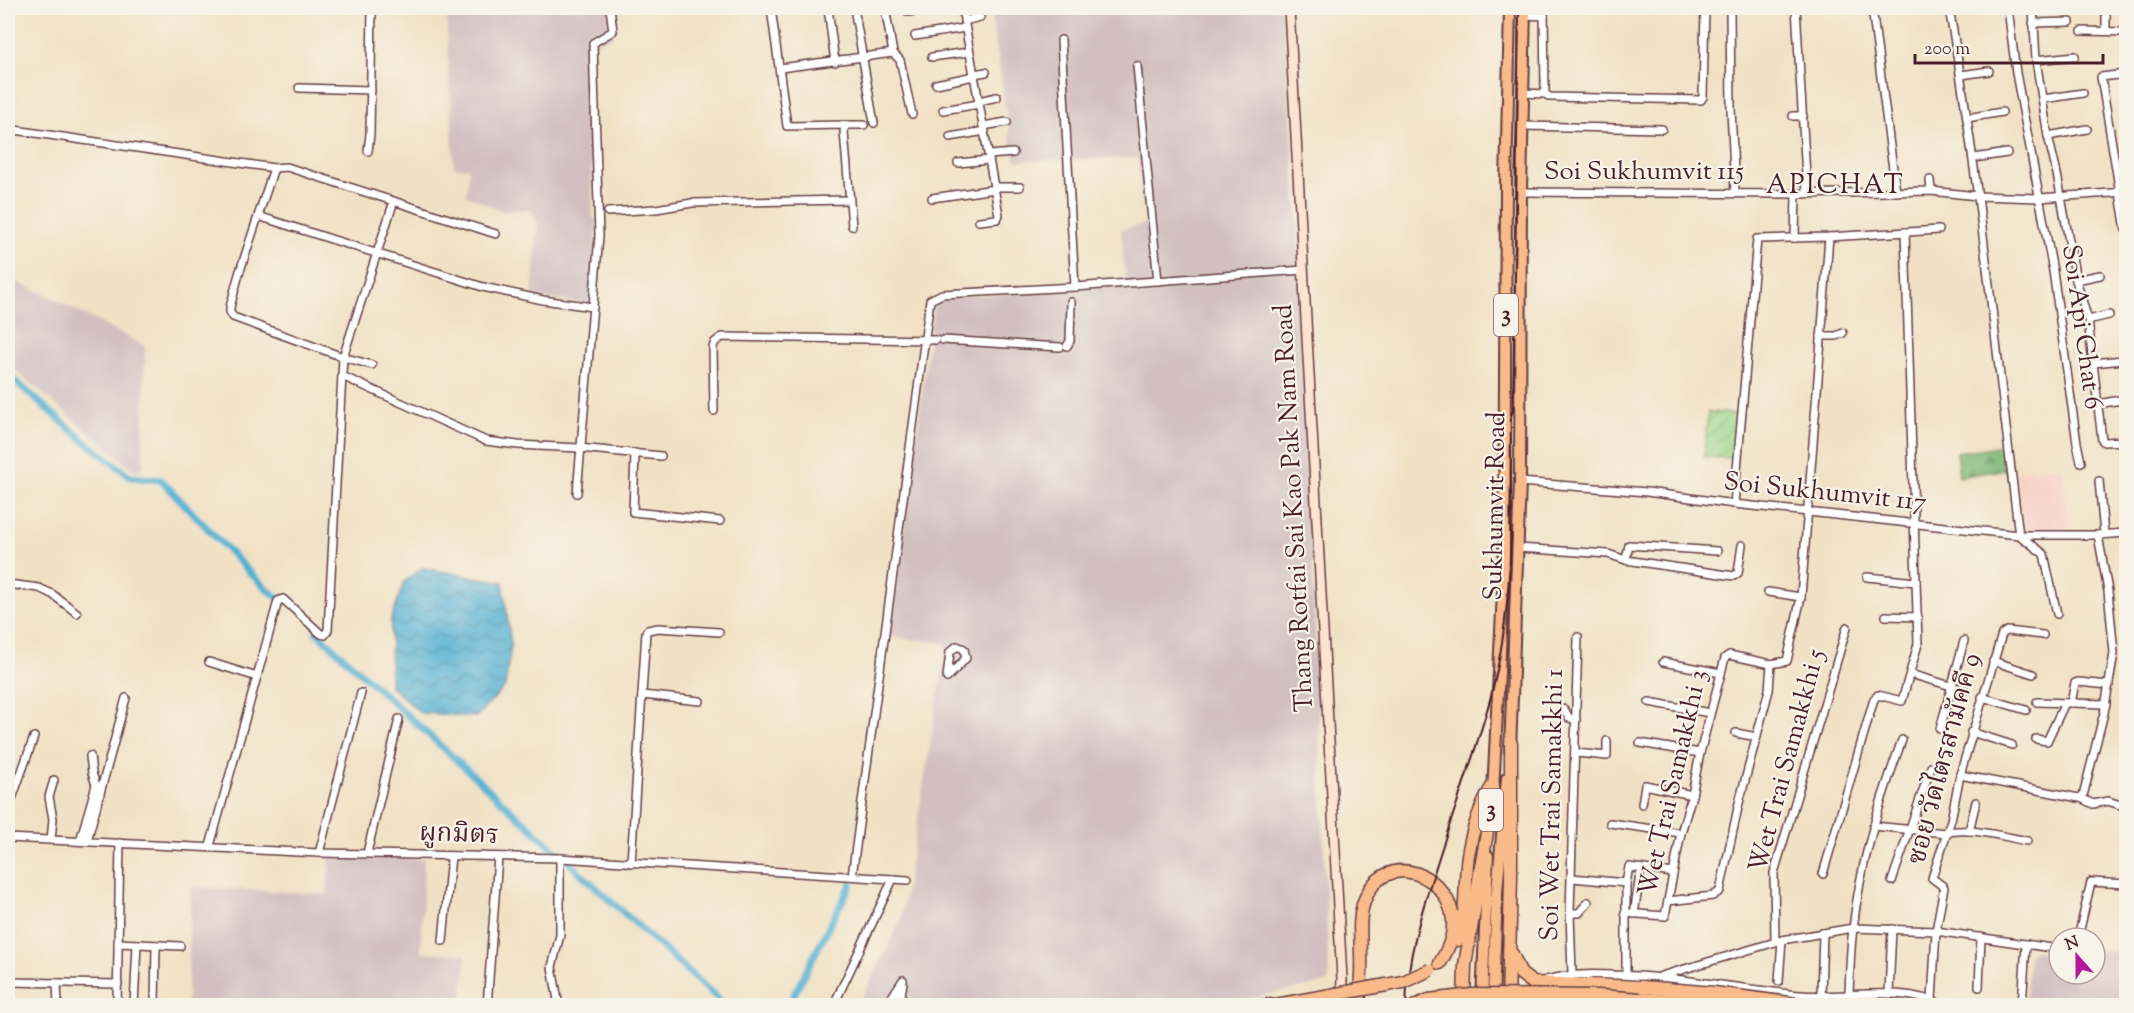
<svg xmlns="http://www.w3.org/2000/svg" width="2134" height="1013" viewBox="0 0 2134 1013" font-family="'Sorts Mill Goudy','Noto Serif Thai',serif">
	<style>
		.built { fill: #f7d1c8 }
		.industrial { fill: #d2bfc0 }
		.forest { fill: url(#forest-firs); stroke: #646c51; stroke-width: 1.5 }
		.garden { fill: url(#garden-furrows); stroke: #747b5b; stroke-width: 1.5 }
		.water { fill: url(#water-waves); stroke: #50687f; stroke-width: 1.5 }
		.lines { fill: none; stroke-linecap: round; stroke-linejoin: round }
		.canal { stroke: #55b1d3; stroke-width: 7 }
		.minor-casing { stroke: #633c42; stroke-width: 10 }
		.secondary-casing { stroke: #633c42; stroke-width: 12 }
		.trunk-casing { stroke: #633c42; stroke-width: 14 }
		.motorway-casing { stroke: #633c42; stroke-width: 15 }
		.minor { stroke: #fff; stroke-width: 7 }
		.secondary { stroke: #fde4d1; stroke-width: 9 }
		.trunk { stroke: #fabb8b; stroke-width: 10 }
		.motorway { stroke: #fabb8b; stroke-width: 12 }
		.rail { stroke: #4a1f2b; stroke-width: 2 }
		.motorway-bridge-casing { stroke: #633c42; stroke-width: 15; stroke-linecap: butt }
		.motorway-bridge { stroke: #fabb8b; stroke-width: 12 }
		.labels { text-anchor: middle; dominant-baseline: central; stroke-width: 4.5; stroke-linejoin: round; paint-order: stroke }
		.shield { fill: #f7f3e8; stroke: #7e5f64; stroke-width: 1.5 }
		.shield-label { font-size: 24px; font-weight: bold; fill: #4a1f2b }
		.street-label { font-size: 26px; fill: #4a1f2b; stroke: #f7f3e8 }
		.neighbourhood-label { font-size: 27px; letter-spacing: 1.5px; fill: #4a1f2b; stroke: #f7f3e8 }
	</style>
	<defs>
		<pattern id="forest-firs" width="22" height="20" patternUnits="userSpaceOnUse" patternTransform="scale(1.5)"><rect width="22" height="20" fill="#7eb877"/><path d="M5 1l3.5 6h-7zM16 11l3.5 6h-7z" fill="#699562"/></pattern>
		<pattern id="garden-furrows" width="10" height="10" patternUnits="userSpaceOnUse" patternTransform="scale(1.5)"><rect width="10" height="10" fill="#9dd78b"/><path d="M-1 1l2-2M0 10L10 0M9 11l2-2" fill="none" stroke="#89b878"/></pattern>
		<pattern id="water-waves" width="16" height="10" patternUnits="userSpaceOnUse" patternTransform="scale(1.5)"><rect width="16" height="10" fill="#55b1d3"/><path d="M0 5q4-4 8 0t8 0" fill="none" stroke="#488fab"/></pattern>
	</defs>
	<rect width="100%" height="100%" fill="#f7f3e8"/>
	<filter id="ink" filterUnits="userSpaceOnUse"><feTurbulence type="fractalNoise" baseFrequency=".0167" numOctaves="2"/><feDisplacementMap in="SourceGraphic" scale="12" xChannelSelector="R" yChannelSelector="G"/><feConvolveMatrix kernelMatrix="1 2 1 2 8 2 1 2 1" color-interpolation-filters="sRGB"/></filter>
	<filter id="wash" filterUnits="userSpaceOnUse"><feTurbulence type="fractalNoise" baseFrequency=".008" numOctaves="4" result="noise"/><feDisplacementMap in="SourceGraphic" scale="24" xChannelSelector="R" yChannelSelector="G"/><feGaussianBlur stdDeviation="1.35" result="paint"/><feColorMatrix in="noise" values="0 0 0 0 0 0 0 0 0 0 0 0 0 0 0 0 0 1.4 0 .05"/><feComposite in="paint" operator="in"/></filter>
	<g filter="url(#wash)">
		<rect width="100%" height="100%" fill="#f1e1c4"/>
		<polygon class="built" points="2062,466 2070,535 2023,531 2017,471"/>
		<g class="industrial">
			<polygon points="448,8 608,8 613,37 589,45 593,217 597,221 590,304 532,297 538,224 531,209 502,211 466,195 469,168 454,167 447,31"/>
			<polygon points="990,8 1284,8 1301,276 1329,982 1214,1006 858,1006 901,920 947,643 889,637 935,298 1126,286 1121,230 1146,223 1137,158 1016,161 1010,137"/>
			<polygon points="8,278 48,296 145,346 143,467 135,471 8,364"/>
			<polygon points="330,857 424,859 421,952 466,955 462,1005 187,1006 191,887 327,894"/>
			<polygon points="2126,939 2126,1005 2025,1006 2029,954 2033,951 2059,955 2059,974 2095,974 2095,949 2117,953 2124,950"/>
		</g>
		<polygon class="forest" points="2004,446 2007,469 1959,477 1957,452"/>
		<polygon class="garden" points="1708,412 1738,414 1733,458 1704,457"/>
		<polygon class="water" points="422,568 503,582 511,645 505,687 476,717 421,713 390,686 391,620 404,582"/>
		<g class="lines">
			<g class="canal">
				<polyline points="8,375 82,439 131,477 161,480 254,577 283,603"/>
				<polyline points="316,632 726,1006"/>
				<polyline points="2120,941 2126,922"/>
				<polyline points="788,1006 851,884"/>
			</g>
		</g>
	</g>
	<g filter="url(#ink)">
		<g class="lines">
			<g class="minor-casing">
				<g id="minor">
					<polyline points="771,8 787,126 845,125 844,132 852,226"/>
					<polyline points="828,8 835,62"/>
					<polyline points="854,8 874,123"/>
					<polyline points="885,8 893,53 900,60 912,114"/>
					<polyline points="962,8 999,215 997,219 979,221"/>
					<polyline points="1544,8 1545,94"/>
					<polyline points="1730,8 1731,109 1735,193"/>
					<polyline points="1796,8 1807,193"/>
					<polyline points="1872,8 1896,192"/>
					<path d="M1949,8C1980,182 1997,359 2019,535L2044,554L2057,614"/>
					<polyline points="2008,8 2016,73 2053,271 2077,443 2081,462"/>
					<polyline points="2033,8 2036,60 2048,136 2057,174 2076,280 2088,320 2102,440 2104,442 2126,441"/>
					<polyline points="772,9 782,8"/>
					<polyline points="908,12 937,8"/>
					<polyline points="1525,15 1544,16"/>
					<polyline points="964,21 980,17"/>
					<polyline points="2033,23 2070,22"/>
					<polyline points="2082,31 2126,32"/>
					<polyline points="2106,31 2106,8"/>
					<polyline points="915,36 965,28"/>
					<polyline points="1061,40 1075,287"/>
					<polyline points="932,57 969,52"/>
					<polyline points="2036,60 2075,56"/>
					<polyline points="1137,66 1158,281"/>
					<polyline points="780,68 893,53"/>
					<polyline points="974,74 986,72"/>
					<polyline points="2126,74 2101,77 2126,230"/>
					<polyline points="1961,75 1989,71"/>
					<polyline points="936,84 974,76"/>
					<polyline points="299,88 371,90"/>
					<polyline points="1523,93 1545,94 1550,97 1701,100 1703,97 1705,8"/>
					<polyline points="2043,99 2083,93"/>
					<polyline points="979,101 997,97"/>
					<polyline points="943,110 979,104"/>
					<polyline points="1793,116 1803,116"/>
					<polyline points="1967,118 2002,112"/>
					<polyline points="845,125 864,125"/>
					<polyline points="983,126 1007,122"/>
					<polyline points="1523,126 1662,129"/>
					<polyline points="8,129 274,168 287,167 496,234"/>
					<polyline points="2048,136 2087,129"/>
					<polyline points="950,137 985,131"/>
					<polyline points="368,151 370,134 372,8"/>
					<polyline points="989,155 1013,153"/>
					<polyline points="1974,158 2007,153"/>
					<polyline points="958,163 989,160"/>
					<polyline points="274,168 239,274 230,307 230,312 233,317 343,357 372,365"/>
					<polyline points="1930,180 1931,191"/>
					<polyline points="994,187 1020,187"/>
					<polyline points="1521,192 1796,194 1931,191 1977,196 2039,198 2126,192"/>
					<polyline points="932,198 995,189"/>
					<polyline points="608,212 656,209 692,203 849,200"/>
					<polyline points="258,216 483,287 543,300 593,307"/>
					<polyline points="1795,238 1796,194"/>
					<polyline points="2076,280 2100,275"/>
					<polyline points="2088,320 2109,315"/>
					<polyline points="1821,336 1836,336 1843,333"/>
					<polyline points="943,340 1060,347"/>
					<polyline points="1067,346 1070,341 1071,302"/>
					<polyline points="2093,363 2123,360"/>
					<polyline points="342,376 486,441 518,445 579,448 661,456"/>
					<polyline points="2098,404 2126,399"/>
					<polyline points="714,411 713,347 715,342 722,337 936,340"/>
					<polyline points="635,453 633,512 720,521"/>
					<polyline points="2099,481 2104,534"/>
					<polyline points="1520,482 1647,492 1734,504 2019,535 2098,535 2126,533"/>
					<polyline points="577,493 599,236 593,43 613,31 610,8"/>
					<polyline points="1734,504 1757,239 1829,237 1939,230"/>
					<polyline points="1518,548 1608,554 1626,560 1734,576 1738,573 1742,545"/>
					<polyline points="1626,560 1629,545 1717,551"/>
					<polyline points="1867,577 1916,582"/>
					<polyline points="8,584 39,588 52,594 77,613"/>
					<polyline points="1768,592 1801,597"/>
					<polyline points="1886,616 1918,617"/>
					<polygon points="957,646 964,649 966,658 947,678 950,652"/>
					<polyline points="1993,661 2033,674"/>
					<polyline points="209,662 257,677"/>
					<polyline points="1663,662 1721,673"/>
					<polyline points="1910,674 1965,690"/>
					<polyline points="642,695 700,701"/>
					<polyline points="1982,697 2026,710"/>
					<polyline points="1649,702 1710,713"/>
					<polyline points="2037,702 2106,704"/>
					<polyline points="2071,703 2075,683 2078,682 2109,685"/>
					<polyline points="1564,709 1569,718 1576,720"/>
					<polyline points="1940,729 1964,641"/>
					<polyline points="1971,732 2012,745"/>
					<polyline points="1736,733 1757,737"/>
					<polyline points="2036,739 2047,741 2065,703"/>
					<polyline points="1640,743 1700,753"/>
					<polyline points="1576,753 1607,756 1607,741"/>
					<polyline points="1960,775 2079,798 2083,796 2104,713 2114,653 2108,591 2098,535"/>
					<polyline points="2081,798 2093,804 2108,801 2126,807"/>
					<polyline points="1642,804 1645,785 1692,795"/>
					<polyline points="8,810 34,737"/>
					<polyline points="1610,823 1681,833"/>
					<path d="M1873,826L1946,833C1967,826 2005,837 2027,841"/>
					<polyline points="1969,831 1976,802"/>
					<polyline points="8,838 319,853 560,858 908,880"/>
					<polyline points="51,840 53,819 49,797 54,780"/>
					<polyline points="80,841 96,785 92,773 90,756"/>
					<polyline points="87,841 126,698"/>
					<polyline points="210,846 278,601 283,599 321,634 325,635 328,630 343,357 394,201"/>
					<polyline points="319,853 361,693"/>
					<polyline points="367,853 399,719"/>
					<polyline points="631,863 646,632 648,630 658,628 719,632"/>
					<polyline points="1823,874 1874,699 1878,695 1902,701 1918,644 1905,232"/>
					<polyline points="852,876 930,300 942,294 1075,287 1303,270"/>
					<polyline points="1572,878 1626,883"/>
					<polyline points="1892,881 1931,767"/>
					<polyline points="1668,901 1713,896 1720,891 1739,803 1769,690 1771,664"/>
					<polyline points="1570,913 1579,913 1588,902"/>
					<polyline points="1625,913 1665,916 1681,833 1692,795 1700,753 1725,658 1729,655 1771,664 1787,661 1801,597 1829,237"/>
					<polyline points="1634,914 1640,875"/>
					<polyline points="2078,938 2091,882 2126,884"/>
					<polyline points="443,941 451,856"/>
					<polyline points="1775,942 1774,873 1847,627"/>
					<polyline points="118,943 180,946"/>
					<polyline points="1572,974 1570,913 1578,637"/>
					<polyline points="1626,975 1626,883 1629,867 1673,873"/>
					<polyline points="1661,976 1782,940 1853,928 1936,931 2059,949"/>
					<path d="M1546,980C1569,974 1590,974 1614,975C1677,976 1738,989 1800,995C1849,999 1899,984 1945,1006"/>
					<polyline points="1779,981 1782,940"/>
					<polyline points="8,982 118,984"/>
					<polyline points="57,983 58,1006"/>
					<polyline points="1979,987 1981,937"/>
					<polyline points="1889,993 1892,929"/>
					<path d="M1849,994C1850,972 1850,950 1853,929C1860,863 1880,801 1902,740"/>
					<polyline points="1821,995 1823,933"/>
					<polyline points="837,998 893,879"/>
					<polyline points="1932,1000 1936,931 1944,887 1932,878 1951,820 1960,775 2002,634 2007,631 2043,635"/>
					<polyline points="117,1006 120,843"/>
					<polyline points="134,1006 137,944"/>
					<polyline points="155,1006 156,945"/>
					<polyline points="487,1006 498,857"/>
					<polyline points="559,1006 552,967 560,935 560,858"/>
					<polyline points="886,1006 903,980"/>
					<polyline points="899,1006 903,983"/>
					<polyline points="1250,1006 1271,1002"/>
					<polyline points="2022,1006 2026,944"/>
				</g>
			</g>
			<g class="secondary-casing">
				<polyline id="secondary" points="1289,8 1342,979 1341,1006"/>
			</g>
			<g class="trunk-casing">
				<g id="trunk">
					<polyline points="1510,751 1520,482 1521,192 1525,8"/>
					<polyline points="1493,793 1504,571 1506,185 1510,8"/>
					<polyline points="1482,1002 1488,856"/>
					<polyline points="1493,1002 1497,892 1507,778"/>
				</g>
			</g>
			<g class="motorway-casing">
				<g id="motorway">
					<path d="M1458,940C1468,913 1464,883 1468,855C1472,830 1480,807 1493,785"/>
					<polyline points="1512,954 1521,974 1533,983 1643,987"/>
					<polyline points="1464,1004 1465,965 1492,802"/>
					<path d="M1359,1006C1360,989 1362,972 1361,955C1361,938 1358,921 1363,905C1381,844 1457,874 1453,929C1452,942 1446,953 1440,963"/>
					<polyline points="1415,1006 1429,1000"/>
					<polyline points="1508,1006 1511,877 1511,743"/>
				</g>
			</g>
			<use href="#minor" class="minor"/>
			<use href="#secondary" class="secondary"/>
			<use href="#trunk" class="trunk"/>
			<use href="#motorway" class="motorway"/>
			<path class="rail" d="M1406,1006C1407,960 1420,916 1434,873C1452,814 1475,756 1491,696C1515,605 1511,510 1511,416L1513,410L1519,8"/>
			<g class="motorway-bridge-casing">
				<g id="motorway-bridge">
					<polyline points="1643,987 1714,993 1812,1006"/>
					<polyline points="1429,1000 1472,995 1599,996 1741,1006"/>
					<polyline points="1601,1005 1623,1006"/>
					<polyline points="1270,1006 1403,982 1430,970"/>
					<polyline points="1446,1006 1553,1004"/>
				</g>
			</g>
			<use href="#motorway-bridge" class="motorway-bridge"/>
		</g>
	</g>
	<g class="labels">
		<g class="shield">
			<rect x="1494" y="294" width="24" height="42" rx="4.5"/>
			<rect x="1479" y="789" width="24" height="42" rx="4.5"/>
		</g>
		<g class="shield-label">
			<text x="1506" y="315">3</text>
			<text x="1491" y="810">3</text>
		</g>
		<g class="street-label">
			<text x="1644" y="172">Soi Sukhumvit 115</text>
			<text transform="translate(2081 327) rotate(82)">Soi Api Chat 6</text>
			<text transform="translate(1825 493) rotate(6)">Soi Sukhumvit 117</text>
			<text transform="translate(1496 506) rotate(-89)">Sukhumvit Road</text>
			<text transform="translate(1295 508) rotate(-93)">Thang Rotfai Sai Kao Pak Nam Road</text>
			<text transform="translate(1945 759) rotate(-75)">ซอย วัดไตรสามัคคี 9</text>
			<text transform="translate(1788 761) rotate(-75)">Wet Trai Samakkhi 5</text>
			<text transform="translate(1674 783) rotate(-77)">Wet Trai Samakkhi 3</text>
			<text transform="translate(1553 805) rotate(-89)">Soi Wet Trai Samakkhi 1</text>
			<text transform="translate(459 835) rotate(2)">ผูกมิตร</text>
		</g>
		<g class="neighbourhood-label">
			<text x="1835" y="186">APICHAT</text>
		</g>
	</g>
	<rect width="2134" height="1013" fill="none" stroke="#f7f3e8" stroke-width="30"/>
	<g transform="translate(2077 956) rotate(339)"><circle r="28" fill="#f7f3e8" stroke="#b29e9c" stroke-width="1.5"/>
	<path d="M0-4.5L10 22L0 15L-10 22Z" fill="#b5179e"/>
	<text y="-9" font-size="16" font-weight="bold" text-anchor="middle" fill="#4a1f2b">N</text>
	</g>
	<path d="M1915 54v9h188v-9" fill="none" stroke="#4a1f2b" stroke-width="3"/>
	<text x="1924" y="54" font-size="18" fill="#4a1f2b" stroke="#f7f3e8" stroke-width="4.5" paint-order="stroke">200 m</text>
</svg>
